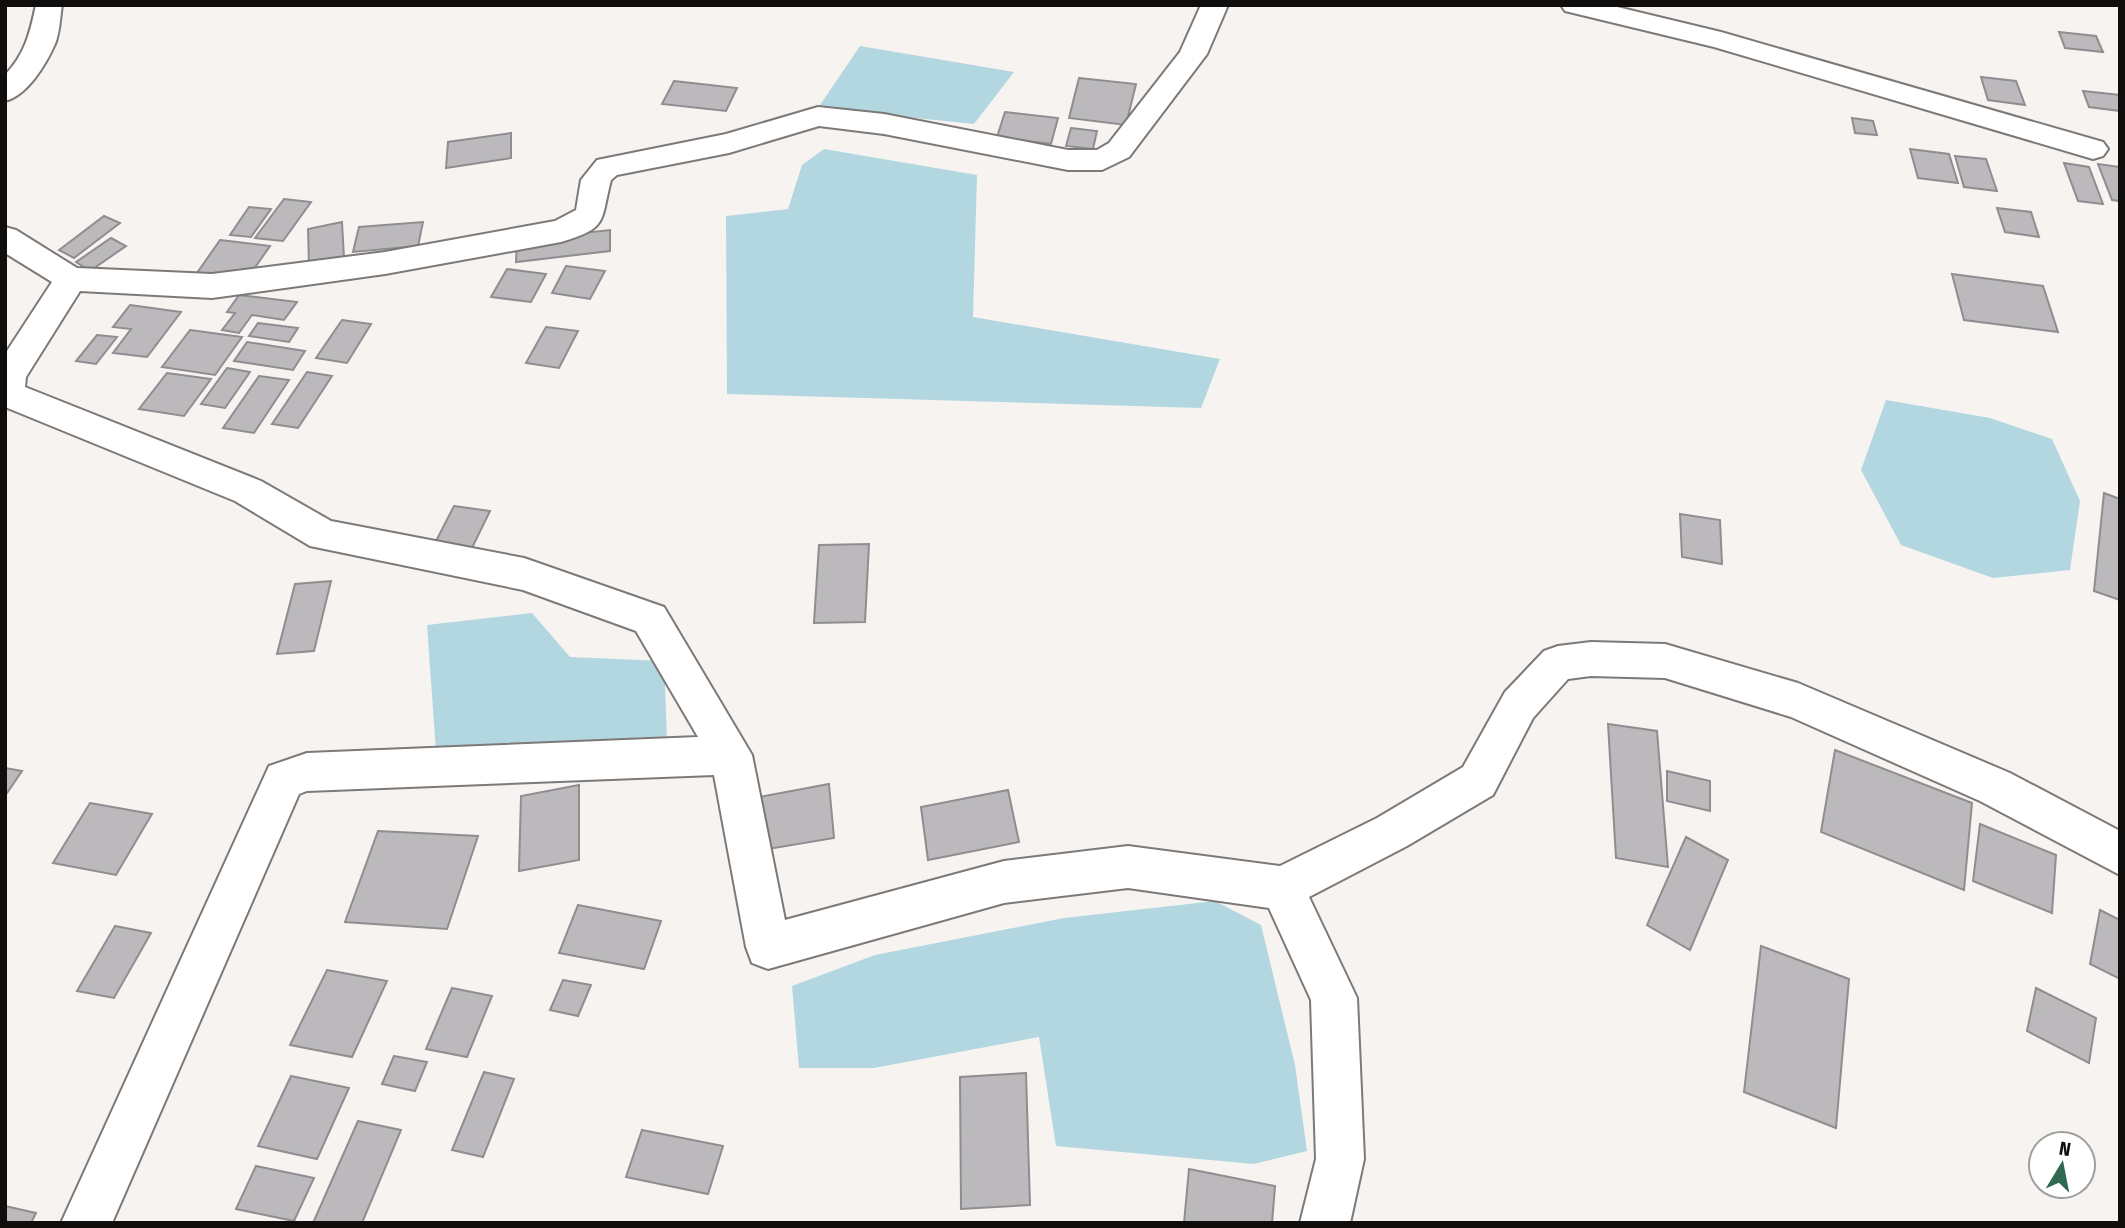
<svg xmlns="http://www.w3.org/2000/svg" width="2125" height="1228" viewBox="0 0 2125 1228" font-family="'Fira Sans Condensed',sans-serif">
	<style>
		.water { fill: #b3d7e0 }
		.building { fill: #bbb9bc; stroke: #8f8d8f; stroke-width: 2 }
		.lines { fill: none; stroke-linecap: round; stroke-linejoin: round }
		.minor-casing { stroke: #7c7977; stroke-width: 4 }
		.minor { fill: #fff; fill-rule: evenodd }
	</style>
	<rect width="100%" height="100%" fill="#f7f3f1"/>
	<g class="water">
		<polygon points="860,46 1014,72 974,124 818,108"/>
		<polygon points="824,149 977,175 973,317 1220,359 1201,408 727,394 726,216 788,209 802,165"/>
		<polygon points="1886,400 1990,418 2052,439 2080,501 2070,570 1993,578 1901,545 1861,470"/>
		<polygon points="532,613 570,657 664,661 667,738 437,766 427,625"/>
		<polygon points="1215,901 1261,925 1295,1065 1307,1151 1254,1164 1056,1146 1039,1037 874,1068 799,1068 792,986 875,955 1064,918"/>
	</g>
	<g class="building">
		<polygon points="2059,32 2096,36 2103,52 2065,48"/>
		<polygon points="1981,77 2016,81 2025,105 1988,100"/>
		<polygon points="1079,78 1136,84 1126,125 1069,118"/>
		<polygon points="674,81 737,88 726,111 662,104"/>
		<polygon points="2083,91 2120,95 2120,111 2089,107"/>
		<polygon points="1005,112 1058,118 1051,144 997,137"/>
		<polygon points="1852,118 1873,121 1877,135 1855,133"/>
		<polygon points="1071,128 1097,131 1093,149 1066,146"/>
		<polygon points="511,133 511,158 446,168 448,142"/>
		<polygon points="1910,149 1949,154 1958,183 1918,178"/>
		<polygon points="1955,156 1986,159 1997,191 1964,187"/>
		<polygon points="2064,163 2089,167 2103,204 2078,201"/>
		<polygon points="2098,164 2120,167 2120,201 2112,200"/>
		<polygon points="284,199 311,202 283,241 255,238"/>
		<polygon points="249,207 271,209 251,237 230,235"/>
		<polygon points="1997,208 2031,212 2039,237 2005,232"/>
		<polygon points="104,216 120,223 74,258 59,250"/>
		<polygon points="342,222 344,258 309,266 308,229"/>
		<polygon points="423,222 418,246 353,252 359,227"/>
		<polygon points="610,230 610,251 516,262 517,240"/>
		<polygon points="111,238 126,246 90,271 76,262"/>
		<polygon points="220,240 270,246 247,279 197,273"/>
		<polygon points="566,266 605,271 590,299 552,293"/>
		<polygon points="507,269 546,274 531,302 491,297"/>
		<polygon points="1952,274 2043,286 2058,332 1964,320"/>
		<polygon points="239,295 297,302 284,320 252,315 239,333 222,330 235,313 227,312"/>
		<polygon points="130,305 181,312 147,357 113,353 131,329 113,327"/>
		<polygon points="342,320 371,324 347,363 316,358"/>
		<polygon points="258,323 298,328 289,342 249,336"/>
		<polygon points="546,327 578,331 559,368 526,363"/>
		<polygon points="190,330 242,337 215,375 162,367"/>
		<polygon points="97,335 117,337 96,364 76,361"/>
		<polygon points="247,342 305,351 293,370 234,361"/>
		<polygon points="227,368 250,372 225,408 201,404"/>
		<polygon points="307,372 332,376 298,428 272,424"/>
		<polygon points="167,373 211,379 184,416 139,409"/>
		<polygon points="259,376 289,380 254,433 223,428"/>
		<polygon points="2104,493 2120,499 2120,600 2094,591"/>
		<polygon points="454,506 490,511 472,548 435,543"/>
		<polygon points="1680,514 1720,520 1722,564 1682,557"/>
		<polygon points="869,544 865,622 814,623 819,545"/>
		<polygon points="331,581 314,651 277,654 295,584"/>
		<polygon points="1608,724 1657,731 1668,867 1616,858"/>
		<polygon points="1835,750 1972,803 1964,890 1821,832"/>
		<polygon points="5,768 22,771 5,796"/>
		<polygon points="1667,771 1710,781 1710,811 1667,801"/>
		<polygon points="829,784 834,838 762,850 759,797"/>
		<polygon points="579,785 579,860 519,871 521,796"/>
		<polygon points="1008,790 1019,842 928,860 921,807"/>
		<polygon points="90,803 152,814 116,875 53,863"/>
		<polygon points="1980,824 2056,855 2052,913 1973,881"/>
		<polygon points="378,831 478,836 447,929 345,922"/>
		<polygon points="1686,837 1728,860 1690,950 1647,925"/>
		<polygon points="578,905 661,921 644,969 559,953"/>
		<polygon points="2100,910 2120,920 2120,979 2090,964"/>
		<polygon points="115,926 151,933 114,998 77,991"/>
		<polygon points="1761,946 1849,979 1836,1128 1744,1092"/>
		<polygon points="327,970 387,981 352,1057 290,1045"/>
		<polygon points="563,980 591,985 578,1016 550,1010"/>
		<polygon points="452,988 492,996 467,1057 426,1049"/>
		<polygon points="2036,988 2096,1018 2089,1063 2027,1031"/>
		<polygon points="394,1056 427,1062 415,1091 382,1084"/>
		<polygon points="484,1072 514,1079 483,1157 452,1150"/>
		<polygon points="1026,1073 1030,1205 961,1209 960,1077"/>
		<polygon points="291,1076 349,1088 317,1159 258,1146"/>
		<polygon points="358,1121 401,1130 362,1223 313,1223"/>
		<polygon points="642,1130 723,1146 708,1194 626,1177"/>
		<polygon points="256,1166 314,1178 294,1221 236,1209"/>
		<polygon points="1189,1169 1275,1186 1272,1223 1184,1223"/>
		<polygon points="5,1206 36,1213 31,1223 5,1223"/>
	</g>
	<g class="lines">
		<g class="minor-casing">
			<g id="minor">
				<path d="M36,5H62C60,17 60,32 55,44C46,64 28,95 5,101V75C25,54 30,33 36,5Z"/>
				<path d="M1201,5H1228L1207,54L1129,157L1102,170H1068L884,134L819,126L729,153L617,175L611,180C600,222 609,228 561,242L385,274L212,298L80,291L26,377L25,387L261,481L331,521L524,558L664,607L752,755L785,920L1004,861L1128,846L1280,866L1377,818L1463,767L1505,692L1544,651L1558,646L1591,642L1665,644L1798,683L2010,773L2120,831V875L1980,801L1791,717L1665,678L1591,676L1568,679L1533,718L1493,795L1407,846L1309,897L1357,998L1364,1159L1350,1223H1300L1316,1159L1311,1000L1269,908L1128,888L1004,903L768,969L752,963L746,947L714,775L307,791L299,794L112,1223H61L269,766L307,753L698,737L636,631L523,590L310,546L235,501L5,407V354L52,282L5,253V227L16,230L77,268L212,274L385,252L555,221L576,210L581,180L597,160L726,134L818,107L884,114L1068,150H1097L1109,143L1180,52Z"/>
				<polygon points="1561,5 1609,5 1721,32 2103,142 2108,149 2103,156 2093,159 1714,47 1565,11"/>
			</g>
		</g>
		<use href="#minor" class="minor"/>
	</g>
	<rect width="2125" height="1228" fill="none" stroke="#0f0e0d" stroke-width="14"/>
	<g transform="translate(2062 1165) rotate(10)"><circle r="33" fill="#ffffff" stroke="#9f9f9e" stroke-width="2"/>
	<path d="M0-5L12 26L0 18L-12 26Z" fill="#2f6952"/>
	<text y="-10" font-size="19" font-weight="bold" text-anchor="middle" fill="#0f0e0d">N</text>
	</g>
</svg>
